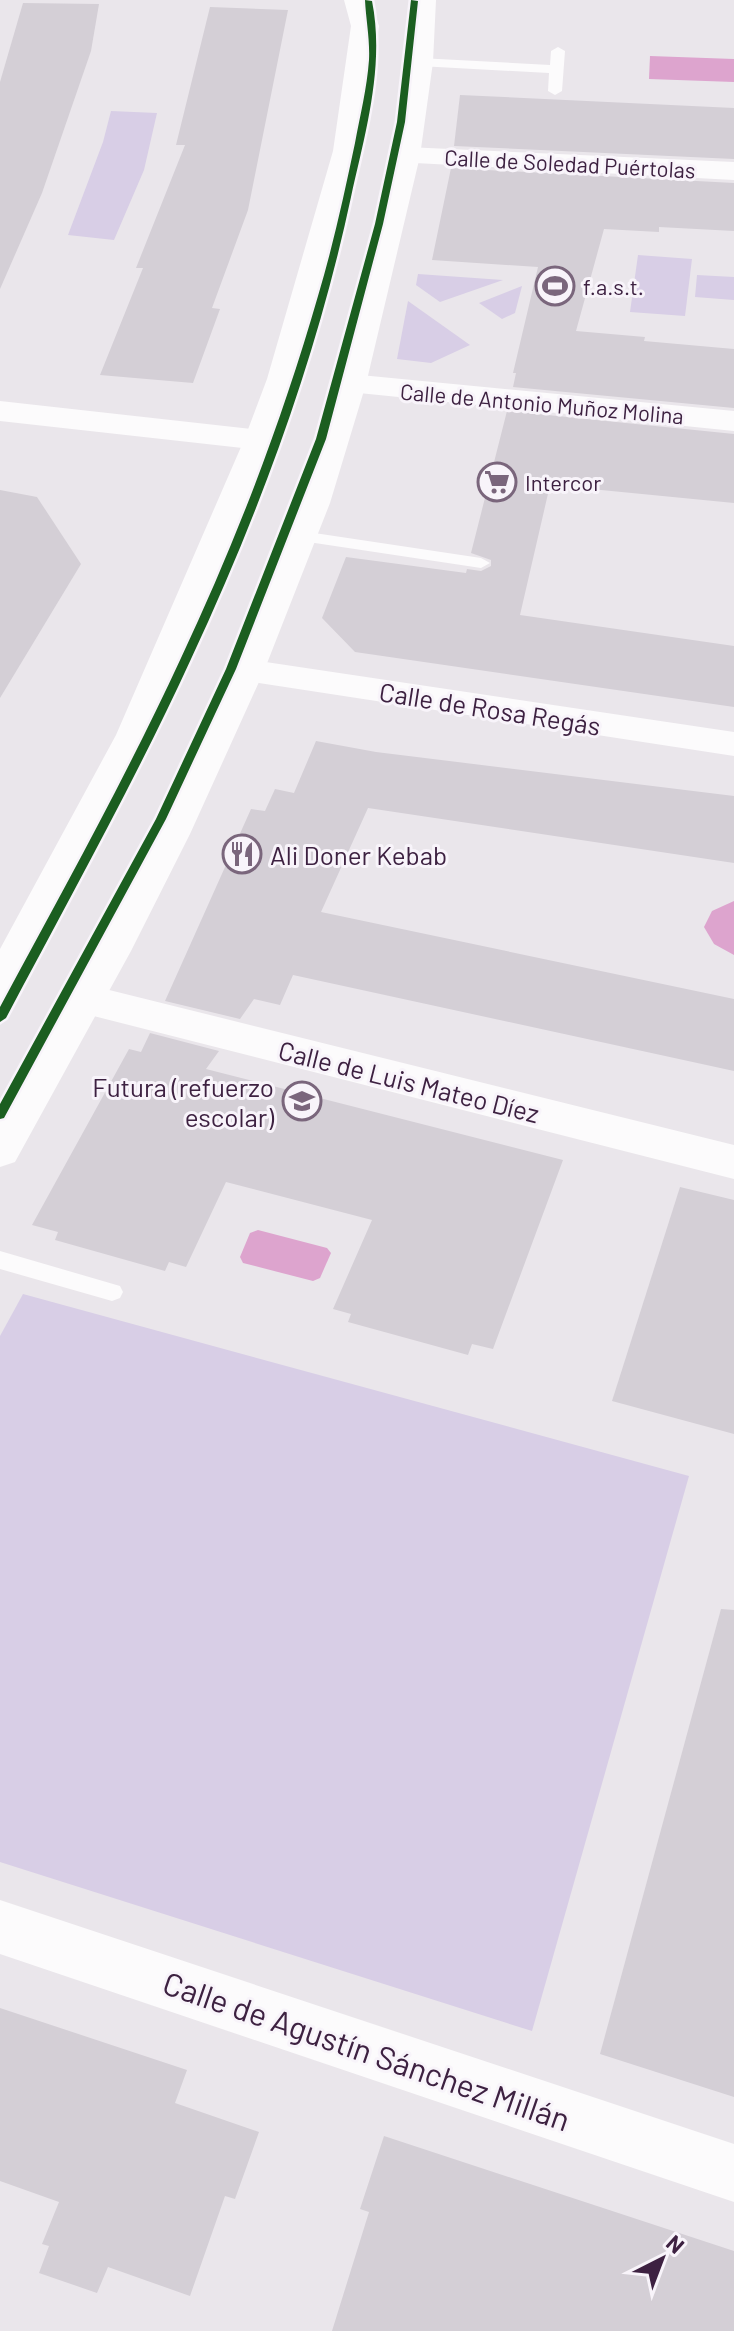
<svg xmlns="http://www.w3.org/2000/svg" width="734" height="2331" viewBox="0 0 734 2331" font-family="Barlow,sans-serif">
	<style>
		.green { fill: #d8cee6 }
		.water { fill: #dda4ce }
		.building { fill: #d4cfd6 }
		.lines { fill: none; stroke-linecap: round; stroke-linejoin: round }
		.service { fill: #fcfbfc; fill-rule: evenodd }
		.minor { fill: #fcfbfc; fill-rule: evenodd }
		.tertiary { fill: #fcfbfc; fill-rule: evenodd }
		.cycleway-casing { stroke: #f8f4fa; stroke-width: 5 }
		.cycleway { fill: #1b5e20; fill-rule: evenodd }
		.labels { text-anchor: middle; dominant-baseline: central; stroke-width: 6; stroke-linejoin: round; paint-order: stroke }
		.far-street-label { font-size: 22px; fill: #3d2141; stroke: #f8f4fa }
		.far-poi-label { font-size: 22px; fill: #3d2141; stroke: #f8f4fa; text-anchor: start }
		.street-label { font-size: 26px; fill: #3d2141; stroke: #f8f4fa }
		.poi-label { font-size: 26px; fill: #3d2141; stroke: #f8f4fa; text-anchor: start }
		.near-street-label { font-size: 32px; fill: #3d2141; stroke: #f8f4fa }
	</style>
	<rect width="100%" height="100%" fill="#eae6eb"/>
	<g class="green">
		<polygon points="111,111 157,113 144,170 114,240 68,235 103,142"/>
		<polygon points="638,255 692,259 685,316 630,312"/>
		<polygon points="418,274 503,280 440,302 416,285"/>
		<polygon points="697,275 734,277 734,300 695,297"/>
		<polygon points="522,286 515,313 502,319 479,303"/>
		<polygon points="408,301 470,345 431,363 397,359"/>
		<polygon points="23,1294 689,1476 532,2031 0,1862 0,1336"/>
	</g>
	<g class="water">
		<polygon points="650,56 734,59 734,82 649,79"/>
		<polygon points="734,901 734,955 714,944 704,927 712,911"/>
		<polygon points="258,1230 327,1248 331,1253 320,1278 313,1281 243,1263 240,1257 250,1233"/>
	</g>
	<g class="building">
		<polygon points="23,3 99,4 91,51 42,193 0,289 0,82"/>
		<polygon points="210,7 288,10 248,210 212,308 220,309 193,383 100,375 143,268 136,268 185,145 176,145"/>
		<polygon points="460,95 734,108 734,159 454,146"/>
		<polygon points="451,168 734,183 734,231 659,227 659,232 604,229 576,331 645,337 644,341 734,349 734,408 513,387 516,373 513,373 538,267 432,260"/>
		<polygon points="507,411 734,434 734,503 550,485 520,615 734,646 734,707 355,652 322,618 346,557 466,573 467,569 481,571 491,566 491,560 471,553"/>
		<polygon points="0,490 37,497 81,564 0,698"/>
		<polygon points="316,741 376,752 734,796 734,863 368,808 321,912 734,999 734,1071 293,975 280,1005 254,999 240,1019 165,1001 251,809 265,811 275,789 294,793"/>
		<polygon points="150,1033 219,1051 206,1069 563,1160 493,1349 472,1344 468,1355 348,1322 351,1314 333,1309 372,1220 226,1182 186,1267 169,1262 165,1271 55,1240 58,1232 32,1225 129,1049 141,1052"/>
		<polygon points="680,1187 734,1200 734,1434 612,1401"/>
		<polygon points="721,1609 734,1610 734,2097 600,2054"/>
		<polygon points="0,2008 187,2070 175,2103 259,2132 235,2199 225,2196 190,2296 108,2267 97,2293 39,2273 49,2246 42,2244 59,2202 0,2181"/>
		<polygon points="384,2136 734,2251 734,2331 332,2331 369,2212 360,2209"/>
	</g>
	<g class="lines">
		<g class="service">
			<polygon points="558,47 565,51 562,91 555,95 548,91 549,73 419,66 412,62 419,58 550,65 551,51"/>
			<polygon points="301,531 481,558 490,563 481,568 295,540 292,536 295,532"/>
			<polygon points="0,1251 120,1286 123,1292 120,1298 112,1301 0,1269"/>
		</g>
		<g class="minor">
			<polygon points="406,147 734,162 734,180 396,162 392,156 396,150"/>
			<polygon points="350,374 734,411 734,431 339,391 334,384 339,377"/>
			<polygon points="0,401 261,430 273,433 278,440 273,447 261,450 0,421"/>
			<polygon points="246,659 734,732 734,756 233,679 228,671 233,663"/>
			<polygon points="85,984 734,1145 734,1179 70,1010 64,999 70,988"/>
			<polygon points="0,1900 734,2144 734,2202 0,1954"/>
		</g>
		<g class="tertiary">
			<polygon points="344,0 370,0 379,26 361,151 323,302 278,440 154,735 15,998 0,1002 0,949 116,735 244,440 267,379 333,151 351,26"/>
			<polygon points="410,0 436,0 433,62 420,156 366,384 330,503 264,671 190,834 131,951 15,1162 0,1167 0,1111 91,951 150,834 228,671 296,503 334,384 392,156 405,62"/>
		</g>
		<g class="cycleway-casing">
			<g id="cycleway">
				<path d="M365,0L372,1C385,66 365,134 351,197C317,357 260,511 191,659C135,781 69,899 6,1018L0,1022V1007C62,892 126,777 181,658C236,541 282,421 318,296C333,246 344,195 355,143C360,116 367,88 369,60C370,39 366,20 365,0Z"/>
				<polygon points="411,0 418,1 405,122 383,224 326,439 236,669 166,819 4,1118 0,1119 0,1104 156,819 226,669 316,439 375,224 397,122"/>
			</g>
		</g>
		<use href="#cycleway" class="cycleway"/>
	</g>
	<defs>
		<g id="stadium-ring" transform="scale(2)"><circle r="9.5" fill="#f8f4fa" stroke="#7a667c" stroke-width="1.5"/><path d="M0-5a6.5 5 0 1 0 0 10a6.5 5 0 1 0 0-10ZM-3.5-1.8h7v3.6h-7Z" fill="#7a667c"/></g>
		<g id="supermarket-ring" transform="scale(2)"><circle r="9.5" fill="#f8f4fa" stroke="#7a667c" stroke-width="1.5"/><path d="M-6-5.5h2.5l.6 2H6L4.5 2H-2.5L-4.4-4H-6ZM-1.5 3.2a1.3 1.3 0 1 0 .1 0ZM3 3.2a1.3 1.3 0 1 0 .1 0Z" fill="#7a667c"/></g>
		<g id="restaurant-ring" transform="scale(2)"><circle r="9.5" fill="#f8f4fa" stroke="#7a667c" stroke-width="1.5"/><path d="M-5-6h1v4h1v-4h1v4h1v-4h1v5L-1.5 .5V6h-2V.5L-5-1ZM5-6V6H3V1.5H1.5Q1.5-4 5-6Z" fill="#7a667c"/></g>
		<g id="school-ring" transform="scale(2)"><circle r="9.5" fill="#f8f4fa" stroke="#7a667c" stroke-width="1.5"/><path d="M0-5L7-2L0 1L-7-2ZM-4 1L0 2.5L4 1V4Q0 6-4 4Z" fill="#7a667c"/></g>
	</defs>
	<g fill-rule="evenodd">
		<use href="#stadium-ring" x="555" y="286"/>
		<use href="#supermarket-ring" x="497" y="482"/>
		<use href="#restaurant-ring" x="242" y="854"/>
		<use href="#school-ring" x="302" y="1101"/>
	</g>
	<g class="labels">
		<g class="far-street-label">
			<text transform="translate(570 163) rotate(3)">Calle de Soledad Puértolas</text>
			<text transform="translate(542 403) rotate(5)">Calle de Antonio Muñoz Molina</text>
		</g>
		<g class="far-poi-label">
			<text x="583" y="286">f.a.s.t.</text>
			<text x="525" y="482">Intercor</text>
		</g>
		<g class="street-label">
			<text transform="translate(490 708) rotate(9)">Calle de Rosa Regás</text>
			<text transform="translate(409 1081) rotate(14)">Calle de Luis Mateo Díez</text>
		</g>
		<g class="poi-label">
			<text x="270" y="854">Ali Doner Kebab</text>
			<text x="274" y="1086" text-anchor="end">Futura (refuerzo<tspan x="274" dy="30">escolar)</tspan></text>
		</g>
		<g class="near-street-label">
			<text transform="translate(367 2050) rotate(19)">Calle de Agustín Sánchez Millán</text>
		</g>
	</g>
	<g transform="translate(662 2259) rotate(42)" stroke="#f8f4fa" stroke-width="6" paint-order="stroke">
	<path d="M0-6L14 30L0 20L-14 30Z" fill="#3d2141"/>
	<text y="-12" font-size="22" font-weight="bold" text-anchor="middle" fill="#3d2141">N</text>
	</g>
</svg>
